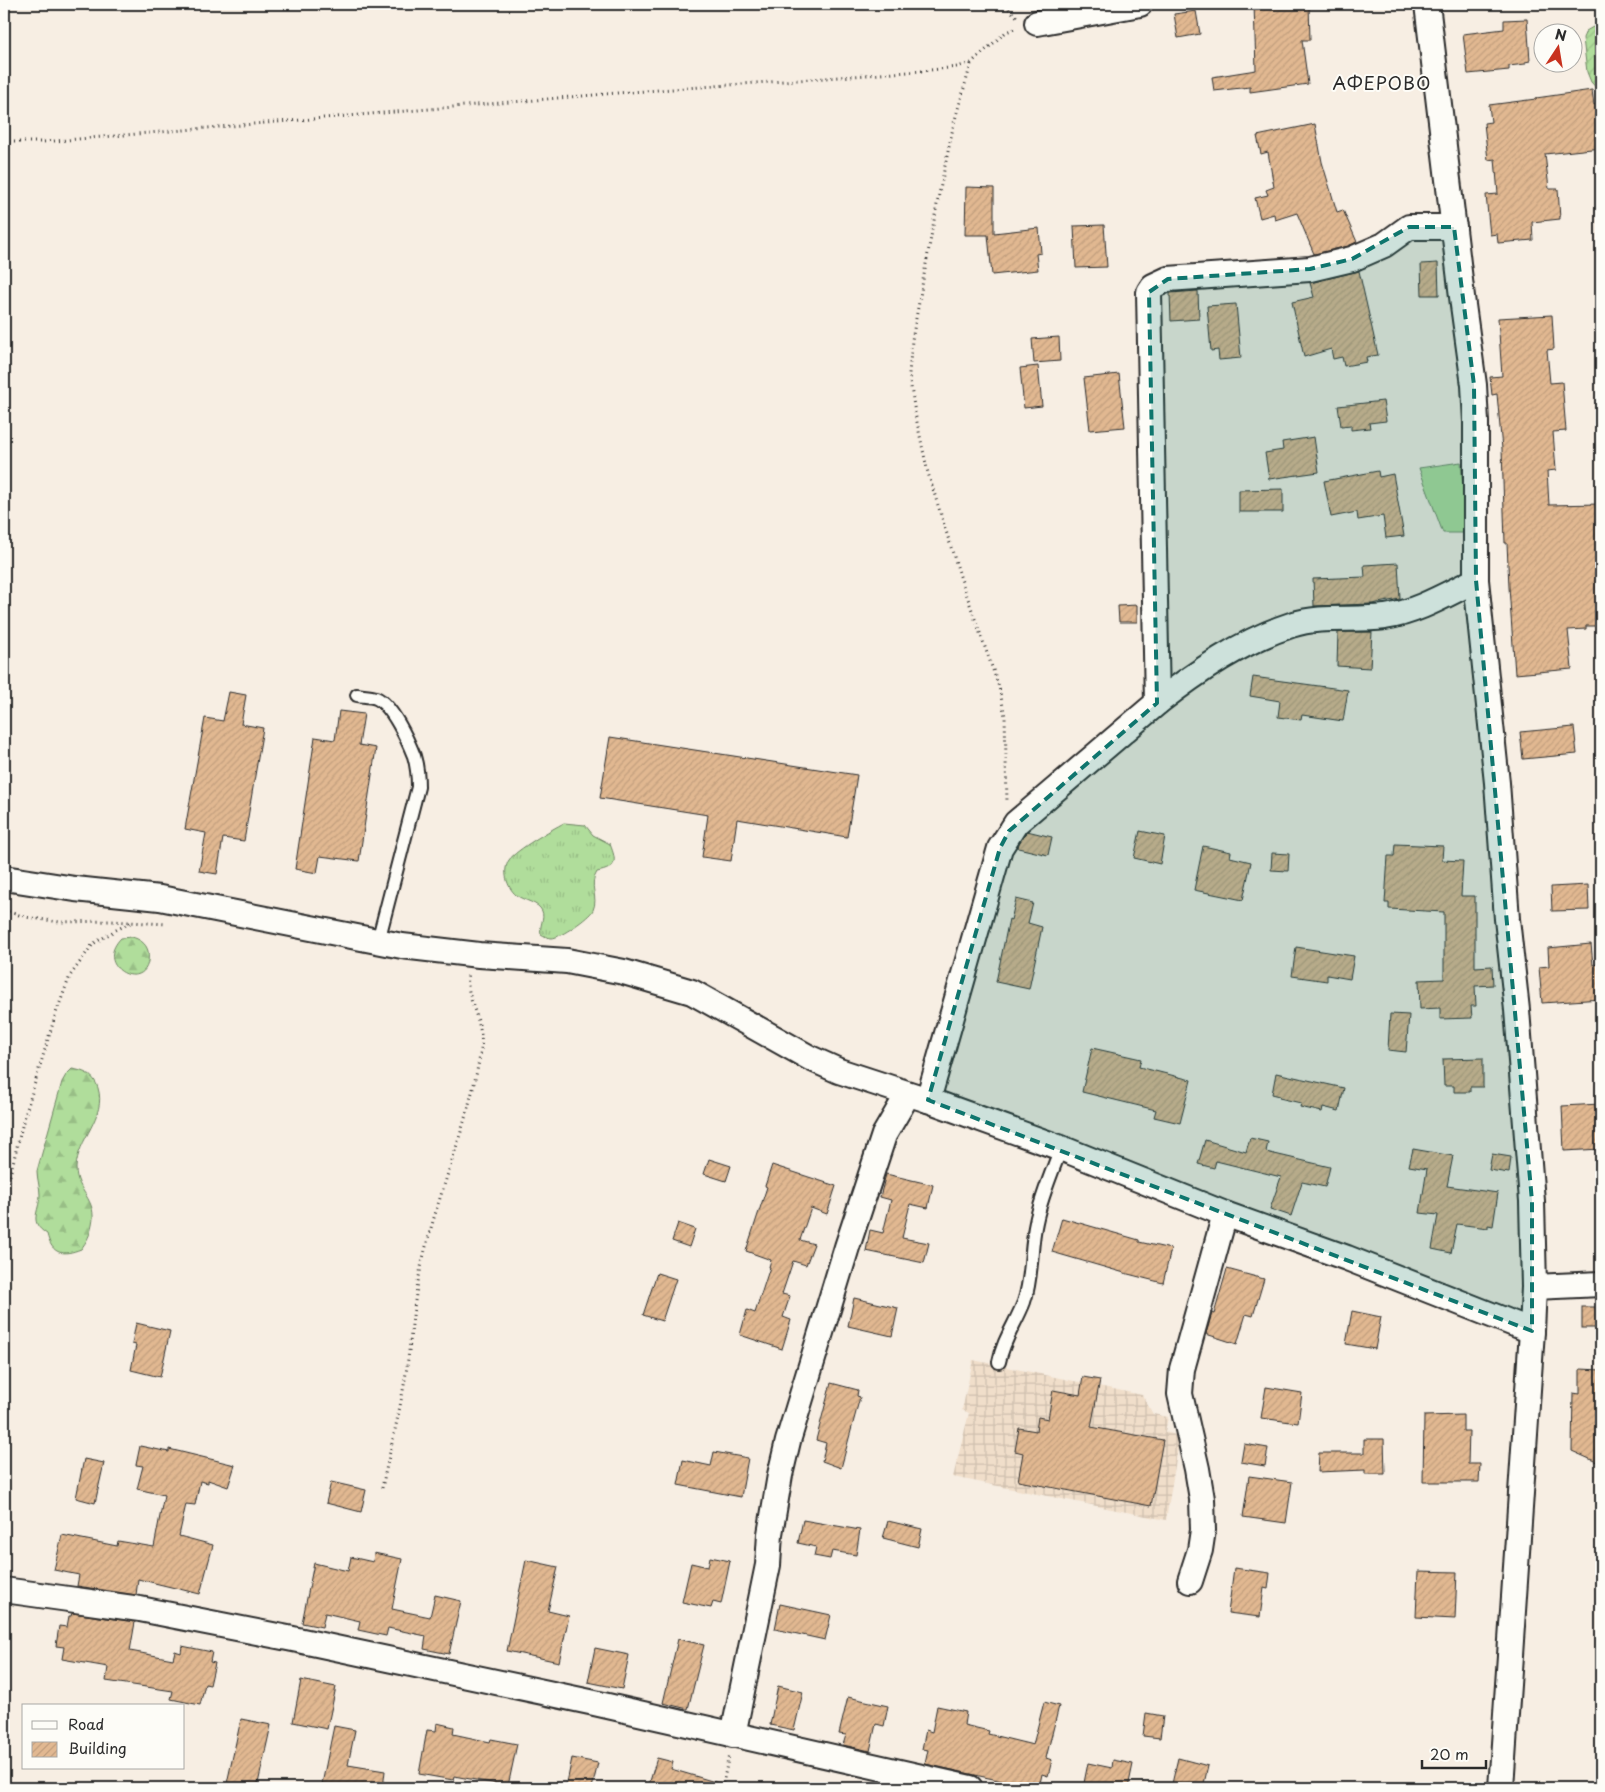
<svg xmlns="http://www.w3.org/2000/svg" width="1605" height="1792" viewBox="0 0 1605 1792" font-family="'Playpen Sans',sans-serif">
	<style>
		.industrial { fill: url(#industrial-grid) }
		.grass { fill: url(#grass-tufts); stroke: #6e8463 }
		.forest { fill: url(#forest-firs); stroke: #6e8463 }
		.park { fill: #b0dd9b; stroke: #6e8463 }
		.garden { fill: url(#garden-furrows); stroke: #6e8463 }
		.building { fill: url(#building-hatch); stroke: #2b2b2b }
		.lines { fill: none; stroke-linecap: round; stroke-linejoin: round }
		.lane-casing { stroke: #2b2b2b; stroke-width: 16 }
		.street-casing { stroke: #2b2b2b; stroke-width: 28 }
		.path { stroke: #2b2b2b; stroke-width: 3; stroke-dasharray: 1 4; stroke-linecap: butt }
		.lane { stroke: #fdfcf7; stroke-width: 12 }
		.street { stroke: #fdfcf7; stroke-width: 24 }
		.marked { fill: #0f766e; fill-opacity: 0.2; stroke: #0f766e; stroke-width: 4; stroke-dasharray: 10 6; stroke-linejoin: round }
		.labels { text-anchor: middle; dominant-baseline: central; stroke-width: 4; stroke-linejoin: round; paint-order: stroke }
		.quarter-label { font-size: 18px; letter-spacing: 1px; fill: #2b2b2b; stroke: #fdfcf7 }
	</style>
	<defs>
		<pattern id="industrial-grid" width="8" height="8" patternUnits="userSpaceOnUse" patternTransform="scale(1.25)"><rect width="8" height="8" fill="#f0deca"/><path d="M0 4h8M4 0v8" fill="none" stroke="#cebfae"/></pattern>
		<pattern id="grass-tufts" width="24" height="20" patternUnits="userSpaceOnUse" patternTransform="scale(1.25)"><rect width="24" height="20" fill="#b0dd9b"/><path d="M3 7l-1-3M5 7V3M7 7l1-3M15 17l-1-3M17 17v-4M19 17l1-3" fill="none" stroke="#98be86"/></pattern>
		<pattern id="forest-firs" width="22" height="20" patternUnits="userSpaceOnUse" patternTransform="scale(1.25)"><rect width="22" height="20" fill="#b0dd9b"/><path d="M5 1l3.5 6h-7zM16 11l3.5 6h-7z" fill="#98be86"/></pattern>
		<pattern id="garden-furrows" width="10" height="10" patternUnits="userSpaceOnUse" patternTransform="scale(1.25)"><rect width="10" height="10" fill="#b0dd9b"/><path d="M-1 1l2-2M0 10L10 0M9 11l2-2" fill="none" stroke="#98be86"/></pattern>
		<pattern id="building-hatch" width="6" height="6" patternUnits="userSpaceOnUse" patternTransform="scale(1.25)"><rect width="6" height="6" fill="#e1b891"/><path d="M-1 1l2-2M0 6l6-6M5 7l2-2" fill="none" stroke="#c19e7d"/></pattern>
	</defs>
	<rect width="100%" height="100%" fill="#f7eee3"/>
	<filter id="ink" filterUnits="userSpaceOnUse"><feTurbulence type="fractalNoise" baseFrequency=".02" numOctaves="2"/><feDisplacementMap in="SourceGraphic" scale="10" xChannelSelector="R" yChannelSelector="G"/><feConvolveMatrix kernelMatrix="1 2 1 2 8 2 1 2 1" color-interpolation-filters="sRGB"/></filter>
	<g filter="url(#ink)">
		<polygon class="industrial" points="973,1360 1142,1395 1153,1414 1168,1417 1165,1432 1180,1436 1166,1520 953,1477 969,1413 962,1410"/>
		<path class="grass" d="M564,823L585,825L593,835L610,844C617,862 617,868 597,872C588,886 599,897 593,910C590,917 560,938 552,938C548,938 544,936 541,934C539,926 545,918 542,911C538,902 524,901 516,895C507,887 502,871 509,860C516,850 552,829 564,823Z"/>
		<g class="forest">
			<path d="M132,937C139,939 146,943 148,951C154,996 90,970 121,938Z"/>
			<path d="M72,1069C85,1071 94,1075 98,1088C107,1117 77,1139 76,1168C76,1192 98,1199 92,1225C90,1235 87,1241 81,1249C63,1256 52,1255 47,1234C28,1222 39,1213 40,1195C40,1187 37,1179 37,1171L62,1082L66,1075Z"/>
		</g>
		<polygon class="park" points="1461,462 1466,533 1443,533 1419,468"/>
		<polygon class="garden" points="1593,27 1601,27 1601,93 1591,82 1587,72 1583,38 1586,31"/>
		<g class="building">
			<polygon points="1254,4 1309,4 1310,40 1302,40 1308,84 1250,92 1250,87 1214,91 1212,77 1256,70"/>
			<polygon points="1196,11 1200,34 1178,38 1174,14"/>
			<polygon points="1527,19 1530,61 1525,62 1525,64 1509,66 1509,70 1468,74 1463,34 1504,29 1504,20"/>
			<polygon points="1592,90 1594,105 1601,102 1601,148 1545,154 1549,189 1558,189 1560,219 1532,222 1533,240 1498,243 1497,234 1490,235 1486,195 1498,194 1495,159 1488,160 1484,123 1491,122 1489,105 1536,99 1536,98"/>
			<polygon points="1315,124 1322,162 1337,212 1343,210 1357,242 1348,246 1314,254 1297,213 1275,220 1274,214 1260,218 1255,198 1268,195 1266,190 1274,187 1268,152 1261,154 1257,136"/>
			<polygon points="966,187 994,188 994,233 1039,228 1041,253 1036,254 1038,270 992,275 988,235 965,235"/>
			<polygon points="1104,225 1107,267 1076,268 1074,226"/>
			<polygon points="1438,263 1439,295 1422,295 1421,264"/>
			<polygon points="1359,271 1378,355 1366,357 1367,362 1344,366 1342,357 1333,359 1331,349 1304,357 1292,302 1314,297 1310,283"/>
			<polygon points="1198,291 1199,319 1171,321 1170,293"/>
			<polygon points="1236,304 1241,358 1219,360 1218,350 1211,351 1207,306"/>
			<polygon points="1552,315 1554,349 1547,350 1550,383 1562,382 1566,431 1553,432 1556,470 1547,471 1549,505 1601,504 1601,626 1586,626 1586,629 1568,630 1572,669 1515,674 1509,587 1507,543 1505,543 1502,449 1497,394 1492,395 1490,377 1502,376 1498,318"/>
			<polygon points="1059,337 1060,361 1034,363 1032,339"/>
			<polygon points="1038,366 1042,406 1024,408 1020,368"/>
			<polygon points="1119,374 1125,427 1090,430 1084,378"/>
			<polygon points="1383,401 1386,421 1369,423 1370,428 1351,430 1351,425 1341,426 1338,406"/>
			<polygon points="1314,437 1319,472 1269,479 1265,453 1283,450 1282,442"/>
			<polygon points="1378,471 1379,477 1393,474 1404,536 1386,538 1383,516 1358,520 1357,512 1331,517 1324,481"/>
			<polygon points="1283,489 1283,512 1239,512 1239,490"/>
			<polygon points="1398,563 1400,599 1372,604 1314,606 1313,579 1365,577 1364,565"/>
			<polygon points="1137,605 1137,622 1119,622 1118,606"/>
			<polygon points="1338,632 1372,632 1370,668 1337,666"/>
			<polygon points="1253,677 1348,690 1343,721 1302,715 1301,720 1278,717 1280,701 1250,696"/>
			<polygon points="229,692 246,695 241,724 263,728 244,841 223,838 217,874 199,871 206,833 185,829 205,718 223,721"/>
			<polygon points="339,711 364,714 359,745 376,748 359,861 320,856 317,873 295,869 315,737 335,740"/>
			<polygon points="1574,727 1577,754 1523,759 1520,732"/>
			<polygon points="610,737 857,775 847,837 737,819 731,861 702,857 708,815 600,798"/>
			<polygon points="1027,831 1052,837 1048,855 1018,848 1019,843"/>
			<polygon points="1140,831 1165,836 1160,864 1134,858"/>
			<polygon points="1395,844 1443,846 1442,860 1463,861 1461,896 1475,896 1475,967 1492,966 1493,985 1475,986 1476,1006 1471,1006 1472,1018 1440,1019 1440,1008 1420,1009 1419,980 1444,979 1444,912 1389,909 1389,903 1385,903 1388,856 1394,856"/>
			<polygon points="1203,846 1231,852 1230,857 1251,862 1243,900 1194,890"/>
			<polygon points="1272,853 1289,854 1288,871 1271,870"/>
			<polygon points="1588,885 1589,910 1552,911 1551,887"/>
			<polygon points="1016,899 1033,903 1028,923 1042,927 1029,989 996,982 1009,919 1011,920"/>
			<polygon points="1591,944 1593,965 1601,964 1601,999 1542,1003 1539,967 1549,966 1548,948"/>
			<polygon points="1296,947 1354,956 1350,979 1327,975 1327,981 1292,976"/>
			<polygon points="1390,1014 1409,1015 1406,1052 1388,1050"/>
			<polygon points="1092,1048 1141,1059 1139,1067 1191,1080 1180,1123 1154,1117 1156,1110 1082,1092"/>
			<polygon points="1483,1058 1483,1087 1470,1087 1470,1092 1454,1092 1454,1086 1444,1086 1443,1059"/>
			<polygon points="1276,1073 1344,1088 1339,1111 1323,1107 1322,1112 1300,1107 1301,1103 1279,1098 1280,1096 1272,1094"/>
			<polygon points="1601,1104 1601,1149 1564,1151 1562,1106"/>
			<polygon points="1250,1138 1268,1142 1266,1152 1330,1167 1325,1187 1302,1182 1291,1216 1270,1209 1281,1177 1216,1161 1214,1168 1198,1164 1205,1140 1246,1152"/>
			<polygon points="1413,1149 1453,1156 1447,1186 1498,1193 1493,1226 1488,1225 1488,1228 1457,1224 1451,1253 1432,1249 1438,1215 1420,1213 1427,1169 1409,1166"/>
			<polygon points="1492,1154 1511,1157 1509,1173 1489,1170"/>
			<polygon points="709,1159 731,1166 726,1181 704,1174"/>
			<polygon points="772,1165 836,1186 827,1214 811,1208 800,1240 814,1244 806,1265 793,1261 782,1294 790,1296 783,1317 791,1320 782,1349 740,1335 747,1310 755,1313 770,1267 769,1267 771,1260 746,1251 767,1187 765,1186"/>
			<polygon points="886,1174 933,1185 928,1208 910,1204 902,1238 929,1243 924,1263 866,1251 870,1230 883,1233 891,1200 880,1197"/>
			<polygon points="1062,1218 1139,1240 1139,1242 1171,1249 1163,1283 1128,1274 1052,1252"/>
			<polygon points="678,1223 695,1229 689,1247 672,1241"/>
			<polygon points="1227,1269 1264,1279 1253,1316 1246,1314 1237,1344 1206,1334 1212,1313 1214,1314"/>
			<polygon points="657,1273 676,1279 662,1321 643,1315"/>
			<polygon points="854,1298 898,1308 892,1336 848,1326"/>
			<rect x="1582" y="1307" width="19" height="21"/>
			<polygon points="1352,1311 1381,1317 1375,1349 1346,1344"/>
			<polygon points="136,1323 170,1331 160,1377 131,1370 136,1345 132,1344"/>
			<polygon points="1580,1369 1601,1370 1601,1464 1572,1451 1573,1393 1580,1394"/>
			<polygon points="1083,1377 1100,1380 1091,1427 1163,1440 1151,1506 1018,1481 1023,1453 1015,1451 1019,1428 1036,1431 1038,1417 1048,1419 1053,1390 1080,1395"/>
			<polygon points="831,1383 858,1390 857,1396 860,1397 841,1468 822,1461 826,1443 816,1440"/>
			<polygon points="1266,1387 1302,1393 1298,1423 1261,1418"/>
			<polygon points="1463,1415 1463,1431 1469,1431 1468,1464 1480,1464 1479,1482 1423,1482 1424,1416"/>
			<polygon points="1364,1439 1384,1439 1385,1474 1365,1474 1365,1470 1318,1472 1319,1453 1364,1453"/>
			<polygon points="1244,1444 1268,1448 1265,1466 1241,1462"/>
			<polygon points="140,1446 169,1452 169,1449 235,1465 228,1487 208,1480 208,1483 200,1481 195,1505 186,1504 179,1536 213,1545 200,1594 138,1579 136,1595 77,1586 79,1575 54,1570 62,1535 117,1546 118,1541 154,1547 164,1495 137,1489 143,1466 136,1465"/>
			<polygon points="714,1452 748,1458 741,1497 678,1485 683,1460 711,1466"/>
			<polygon points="84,1459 104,1463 95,1503 76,1498"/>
			<polygon points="1249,1476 1292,1482 1286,1523 1243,1517"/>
			<polygon points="331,1482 366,1490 361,1512 326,1503"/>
			<polygon points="803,1520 860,1530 856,1555 832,1551 830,1559 814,1556 816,1547 798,1543"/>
			<polygon points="888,1521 922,1529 918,1547 883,1538"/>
			<polygon points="374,1553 402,1559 392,1609 430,1617 435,1595 461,1601 449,1654 424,1649 426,1636 388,1628 386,1636 358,1630 360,1621 325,1613 322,1627 302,1623 314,1563 348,1571 351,1557 373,1562"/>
			<polygon points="710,1557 730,1561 721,1604 713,1602 711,1608 682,1602 691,1563 708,1567"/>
			<polygon points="526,1560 558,1567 548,1611 569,1616 559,1662 507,1651"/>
			<polygon points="1234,1568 1270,1573 1268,1589 1264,1588 1260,1617 1228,1613"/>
			<polygon points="1418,1571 1457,1572 1455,1619 1416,1617"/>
			<polygon points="780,1604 831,1615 825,1640 775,1629"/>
			<polygon points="72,1613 135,1622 130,1651 173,1659 175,1651 181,1653 182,1646 212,1652 210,1662 215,1663 210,1685 205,1684 200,1705 171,1699 173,1691 106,1681 108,1667 62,1659 64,1647 56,1646 59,1626 67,1627 69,1616 71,1616"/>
			<polygon points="678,1639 704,1645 688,1709 663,1703"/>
			<polygon points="595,1648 629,1655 622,1689 588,1682"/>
			<polygon points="301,1680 336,1687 327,1729 293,1722"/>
			<polygon points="778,1686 803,1692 794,1730 770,1725"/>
			<polygon points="848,1697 888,1706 884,1726 876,1724 870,1751 843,1745 846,1735 839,1734"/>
			<polygon points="1044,1702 1059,1706 1046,1758 1052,1760 1048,1776 1042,1774 1039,1788 1017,1788 1006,1786 1007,1782 925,1764 928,1750 922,1749 926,1730 932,1732 937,1706 966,1712 964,1725 989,1731 988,1734 1033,1745"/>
			<polygon points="1146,1713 1163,1716 1160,1738 1143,1736"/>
			<polygon points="241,1719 271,1725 257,1788 226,1788"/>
			<polygon points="437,1723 454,1727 453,1734 490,1742 491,1739 517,1744 508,1786 454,1776 453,1780 419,1774 427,1730 436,1731"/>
			<polygon points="334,1726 355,1730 348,1765 385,1771 383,1788 344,1788 322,1784"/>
			<polygon points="572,1758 598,1763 592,1788 566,1788"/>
			<polygon points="657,1758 673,1762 671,1769 722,1784 722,1788 648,1788"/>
			<polygon points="1178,1758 1208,1766 1203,1788 1171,1788"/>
			<polygon points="1113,1760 1133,1764 1128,1788 1083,1788 1088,1763 1112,1768"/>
		</g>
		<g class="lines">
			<g class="lane-casing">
				<g id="lane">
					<path d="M357,695C362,696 370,696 376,698C392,705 408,741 414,756C417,766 418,777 418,787L378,941"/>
					<path d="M999,1362C1003,1340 1016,1323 1024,1302C1033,1276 1030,1248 1036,1222C1041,1197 1052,1172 1061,1148"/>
				</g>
			</g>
			<g class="street-casing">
				<g id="street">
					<polyline points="1427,4 1463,305 1474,385 1476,422 1476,580 1497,783 1507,919 1517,1010 1532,1201 1534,1287 1532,1331 1501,1788"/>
					<polyline points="1037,23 1140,4"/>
					<path d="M1454,227H1409L1384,245L1352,259L1310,269L1168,279L1153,286L1149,292L1157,703C1197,672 1242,641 1291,625C1322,615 1353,621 1385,617C1417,612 1447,594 1476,580"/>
					<polyline points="4,878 75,889 160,898 402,946 479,955 567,961 624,972 692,992 810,1058 839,1071 928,1100 1061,1148 1225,1214 1347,1258 1532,1331"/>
					<polyline points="928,1100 1000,848 1016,823 1157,703"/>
					<polyline points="1534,1287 1601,1284"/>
					<polyline points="1190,1581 1200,1550 1203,1530 1202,1499 1197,1469 1180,1394 1182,1369 1225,1214"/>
					<polyline points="4,1590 140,1609 293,1639 590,1702 970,1788"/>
					<polyline points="733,1735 768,1565 770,1534 780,1475 788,1441 847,1247 884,1135 908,1094"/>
				</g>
			</g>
			<g class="path">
				<polyline points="1007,4 1009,9 1017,17"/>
				<polyline points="971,64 954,123 938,199 912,340 909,374 915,413 928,473 960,576 999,687 1005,716 1007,802"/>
				<polyline points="4,142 43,142 617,93 922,71 957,67 971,63 1006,32 1017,28"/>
				<polyline points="4,910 25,917 60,922 111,921 166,924"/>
				<polyline points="4,1200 23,1122 56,1013 70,976 93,944 114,931 132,922"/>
				<path d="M382,1488C390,1450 400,1412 406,1373C411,1340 413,1305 420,1272C436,1196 469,1125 481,1049C485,1023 465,999 468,975"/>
				<polyline points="722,1788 729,1755"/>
			</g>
			<use href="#lane" class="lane"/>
			<use href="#street" class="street"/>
		</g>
	</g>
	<path class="marked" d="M1409,227H1454L1474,385L1476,580L1532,1201V1331L928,1100L1000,848L1009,831L1157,703L1149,292L1168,279L1310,269L1352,259Z"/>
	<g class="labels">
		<g class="quarter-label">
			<text x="1382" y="82">АФЕРОВО</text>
		</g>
	</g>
	<rect width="1605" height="1792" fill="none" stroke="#fdfcf7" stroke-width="20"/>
	<rect x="10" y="10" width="1585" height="1772" fill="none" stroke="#2b2b2b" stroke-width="2" filter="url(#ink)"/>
	<rect x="22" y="1704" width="162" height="65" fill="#fdfcf7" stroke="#a9a8a5"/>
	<rect x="32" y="1721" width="25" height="8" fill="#fdfcf7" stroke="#a9a8a5"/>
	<text x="68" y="1730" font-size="15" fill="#2b2b2b">Road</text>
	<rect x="32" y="1742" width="25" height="15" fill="url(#building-hatch)" stroke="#a9a8a5"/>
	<text x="68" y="1754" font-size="15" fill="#2b2b2b">Building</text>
	<g transform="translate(1558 48) rotate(12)"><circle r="24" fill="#fdfcf7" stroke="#a9a8a5"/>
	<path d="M0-4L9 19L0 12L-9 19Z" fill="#c8321e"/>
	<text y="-8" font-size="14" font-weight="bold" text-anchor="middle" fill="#2b2b2b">N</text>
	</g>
	<path d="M1422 1760v8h64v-8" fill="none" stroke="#2b2b2b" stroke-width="2.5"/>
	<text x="1430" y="1760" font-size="15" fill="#2b2b2b" stroke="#fdfcf7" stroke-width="4" paint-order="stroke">20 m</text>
</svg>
